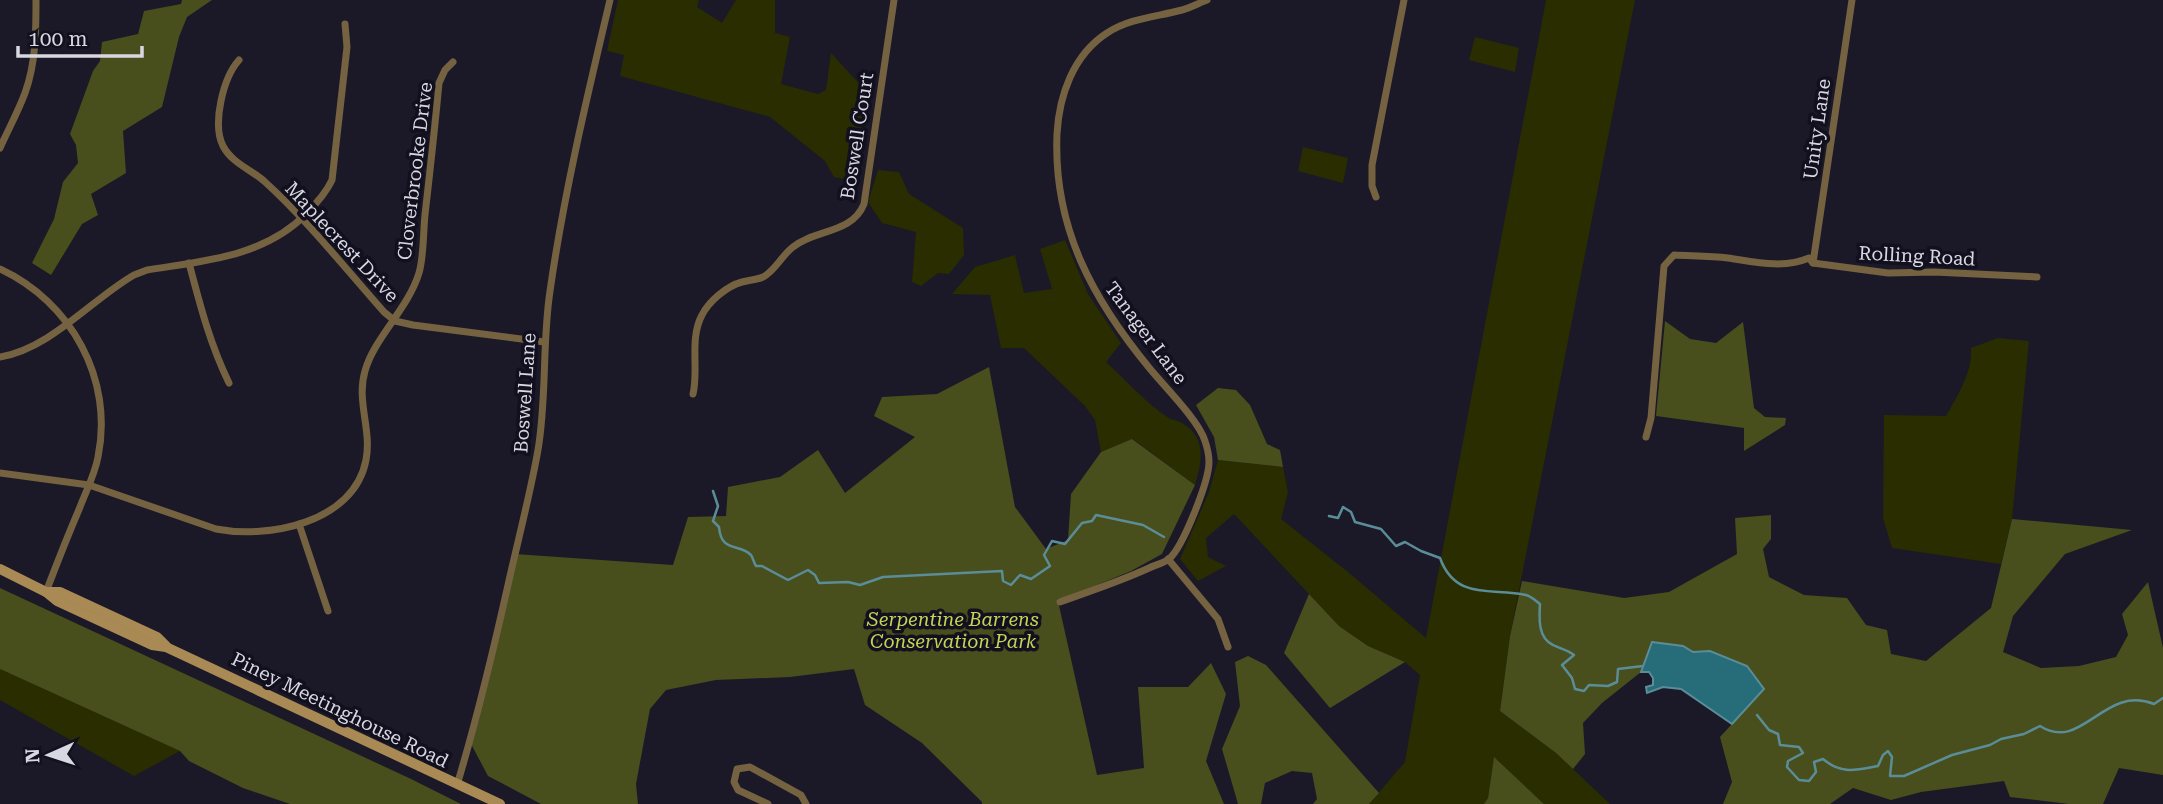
<svg xmlns="http://www.w3.org/2000/svg" width="2163" height="804" viewBox="0 0 2163 804" font-family="'Roboto Serif',serif">
	<style>
		.green { fill: #292d00 }
		.forest { fill: #484e1c }
		.water { fill: #266d79; stroke: #5b8d98; stroke-width: 2 }
		.lines { fill: none; stroke-linecap: round; stroke-linejoin: round }
		.stream { stroke: #5b8d98; stroke-width: 2.5 }
		.minor { stroke: #756241; stroke-width: 7 }
		.secondary { stroke: #a98a54; stroke-width: 10 }
		.labels { text-anchor: middle; dominant-baseline: central; stroke-width: 7; stroke-linejoin: round; paint-order: stroke }
		.street-label { font-size: 19px; fill: #d8d8e2; stroke: #12101e }
		.park-label { font-size: 19px; font-style: italic; fill: #c5d356; stroke: #12101e }
	</style>
	<rect width="100%" height="100%" fill="#1b1927"/>
	<g class="green">
		<polygon points="618,0 699,0 697,7 722,23 736,0 775,0 775,33 790,37 781,84 818,94 826,90 831,53 867,92 859,182 834,177 825,161 770,117 620,76 624,55 607,51"/>
		<polygon points="1546,0 1635,0 1510,636 1500,711 1556,753 1610,804 1544,804 1494,758 1488,798 1484,804 1369,804 1405,762 1420,675 1405,662 1368,646 1339,626 1234,514 1206,538 1208,557 1226,566 1198,581 1180,559 1209,492 1218,460 1283,467 1288,492 1281,519 1348,572 1426,638"/>
		<polygon points="1475,37 1519,48 1515,72 1469,60"/>
		<polygon points="1303,147 1348,158 1343,183 1298,171"/>
		<polygon points="878,170 899,172 909,194 963,228 964,255 949,274 938,273 921,286 912,282 916,232 882,223 868,202"/>
		<path d="M1065,240L1088,294L1121,343L1106,362C1125,379 1146,403 1167,417C1171,420 1177,420 1182,423C1207,437 1202,462 1195,485L1133,439L1101,452L1095,420L1085,406L1024,348H1001L990,295L952,294L975,267L1015,255L1024,293L1052,289L1040,249Z"/>
		<path d="M1998,338L2029,341L2012,519L2001,564L1892,548L1883,518L1884,415L1946,416C1958,394 1972,374 1971,348Z"/>
		<polygon points="0,669 180,751 134,776 0,700"/>
	</g>
	<g class="forest">
		<polygon points="182,0 212,0 187,17 179,37 162,107 123,131 126,173 91,194 98,215 82,224 51,275 32,263 54,219 63,182 78,163 76,145 70,134 93,71 100,61 102,42 138,34 144,11 181,4"/>
		<polygon points="1665,321 1690,339 1716,343 1743,322 1754,408 1765,417 1786,418 1785,425 1744,451 1744,428 1656,416"/>
		<polygon points="989,367 1015,507 1046,549 1068,540 1071,494 1101,452 1132,439 1195,485 1162,554 1131,571 1058,601 1097,775 1144,768 1138,687 1188,687 1211,663 1226,694 1206,761 1224,804 982,804 982,802 922,743 865,705 854,669 790,677 716,680 666,690 650,709 636,784 638,804 541,804 488,776 470,742 515,554 673,565 688,517 726,516 728,487 780,477 818,450 845,493 915,437 874,416 882,397 937,394"/>
		<polygon points="1218,388 1236,390 1250,405 1267,444 1280,450 1283,467 1218,460 1214,437 1196,405"/>
		<polygon points="1771,515 1771,539 1763,549 1769,577 1804,595 1847,598 1866,625 1887,630 1891,654 1926,661 1991,608 2012,519 2132,530 2065,554 2013,616 2003,652 2041,668 2079,666 2116,657 2128,635 2122,614 2148,582 2163,648 2163,775 2119,768 2103,804 2069,804 2010,797 2004,781 1921,792 1891,800 1853,788 1830,804 1723,804 1732,782 1720,737 1764,689 1707,651 1693,652 1683,646 1652,642 1641,672 1602,703 1583,723 1585,754 1573,769 1556,753 1500,711 1510,636 1522,581 1624,598 1669,592 1737,554 1735,518"/>
		<polygon points="0,588 409,778 461,804 290,804 243,788 189,761 180,751 0,669"/>
		<polygon points="1309,594 1339,626 1368,646 1405,662 1330,708 1284,653"/>
		<polygon points="1248,656 1266,665 1379,793 1369,804 1313,804 1317,799 1312,773 1292,771 1265,783 1261,804 1238,804 1222,749 1240,706 1235,662"/>
		<polygon points="1494,757 1544,804 1484,804 1488,798"/>
	</g>
	<polygon class="water" points="1652,642 1683,646 1693,652 1710,651 1747,666 1764,689 1732,724 1681,689 1663,687 1647,693 1646,687 1653,685 1653,678 1649,672 1641,672"/>
	<g class="lines">
		<g class="stream">
			<path d="M713,491L718,506L713,521L719,527C721,553 739,543 751,555C753,558 754,563 756,566H762L788,580L808,570L815,575L819,583L848,582L860,585L883,577L1002,571L1003,581L1011,585L1020,575L1031,579L1050,566L1044,555L1052,541L1065,544L1082,523L1092,521L1096,515L1143,525L1164,537"/>
			<path d="M1329,516L1338,518L1343,507L1351,512L1355,522L1381,529L1396,546L1405,542L1421,551L1440,558C1456,602 1494,587 1526,595C1531,596 1536,601 1540,604C1539,619 1538,638 1553,645C1561,649 1568,650 1574,655L1562,665L1572,678L1575,689L1584,691L1589,685L1608,686L1617,682L1618,669L1643,666"/>
			<path d="M1757,715L1769,730L1778,734L1780,745L1799,747L1803,753L1788,761L1787,767L1799,780L1809,781L1816,772L1814,762L1823,759C1842,775 1856,770 1878,766L1883,755L1888,751L1892,757L1890,776H1904L1952,755L1990,745L2001,739L2024,734L2040,726C2082,753 2104,684 2154,704L2163,698"/>
		</g>
		<g class="minor">
			<path d="M239,60C223,78 212,124 223,146C232,163 250,169 264,181C307,220 345,268 384,312L395,321L413,325L544,342"/>
			<path d="M0,148C8,130 18,112 25,93C36,63 36,31 36,0"/>
			<polyline points="1376,197 1372,186 1372,165 1404,0"/>
			<path d="M189,263C200,305 210,344 229,383"/>
			<polyline points="1813,263 1852,0"/>
			<path d="M0,269C71,302 114,379 98,457C95,474 86,491 80,507C68,535 57,563 46,592"/>
			<path d="M0,357C50,349 92,299 134,275L147,270C203,261 264,257 306,214C317,203 326,193 332,180L347,47L345,24"/>
			<path d="M693,394C699,369 689,339 702,315C709,301 727,286 742,282C749,280 756,280 763,277C775,271 782,255 793,247C815,229 852,234 864,204L894,0"/>
			<path d="M1646,437L1651,418L1664,266L1674,255C1692,256 1710,256 1728,258C1755,262 1783,269 1809,258L1813,263L1888,273L1934,272L2037,277"/>
			<path d="M0,473L89,485L216,529C268,539 354,523 366,460C372,430 356,401 365,371C374,338 408,309 419,273C424,256 423,234 425,215C430,171 435,127 439,83L445,70L453,62"/>
			<polyline points="299,524 328,611"/>
			<polyline points="1168,559 1218,619 1228,647"/>
			<path d="M1060,602C1090,591 1121,581 1149,568C1155,565 1164,563 1169,559C1183,547 1209,481 1209,462C1209,456 1207,447 1205,441C1199,421 1165,387 1151,370C1093,300 1053,228 1057,134C1059,96 1073,55 1107,33C1130,18 1156,17 1182,10C1190,8 1199,3 1207,0"/>
			<path d="M457,785C477,719 493,652 508,585C518,540 530,495 538,450C547,397 542,344 550,291C564,193 587,97 610,0"/>
			<polyline points="768,804 738,790 734,782 737,769 750,767 801,795 806,804"/>
		</g>
		<g class="secondary">
			<polyline points="0,569 46,592 57,601 152,645 166,647 500,804"/>
			<polyline points="46,592 60,592 157,637 166,646"/>
		</g>
	</g>
	<g class="labels">
		<g class="street-label">
			<text transform="translate(1817 129) rotate(-82)">Unity Lane</text>
			<text transform="translate(857 136) rotate(-81)">Boswell Court</text>
			<text transform="translate(415 171) rotate(-83)">Cloverbrooke Drive</text>
			<text transform="translate(342 242) rotate(47)">Maplecrest Drive</text>
			<text transform="translate(1917 256) rotate(3)">Rolling Road</text>
			<text transform="translate(1146 333) rotate(53)">Tanager Lane</text>
			<text transform="translate(525 393) rotate(-86)">Boswell Lane</text>
			<text transform="translate(340 710) rotate(26)">Piney Meetinghouse Road</text>
		</g>
		<g class="park-label">
			<text x="953" y="619">Serpentine Barrens<tspan x="953" dy="22">Conservation Park</tspan></text>
		</g>
	</g>
	<g transform="translate(49 755) rotate(267)" stroke="#12101e" stroke-width="5" paint-order="stroke">
	<path d="M0-5L12 26L0 18L-12 26Z" fill="#d8d8e2"/>
	<text y="-10" font-size="19" font-weight="bold" text-anchor="middle" fill="#d8d8e2">N</text>
	</g>
	<path d="M18 46v10h124v-10" fill="none" stroke="#d8d8e2" stroke-width="3.5"/>
	<text x="28" y="46" font-size="21" fill="#d8d8e2" stroke="#12101e" stroke-width="5" paint-order="stroke">100 m</text>
</svg>
